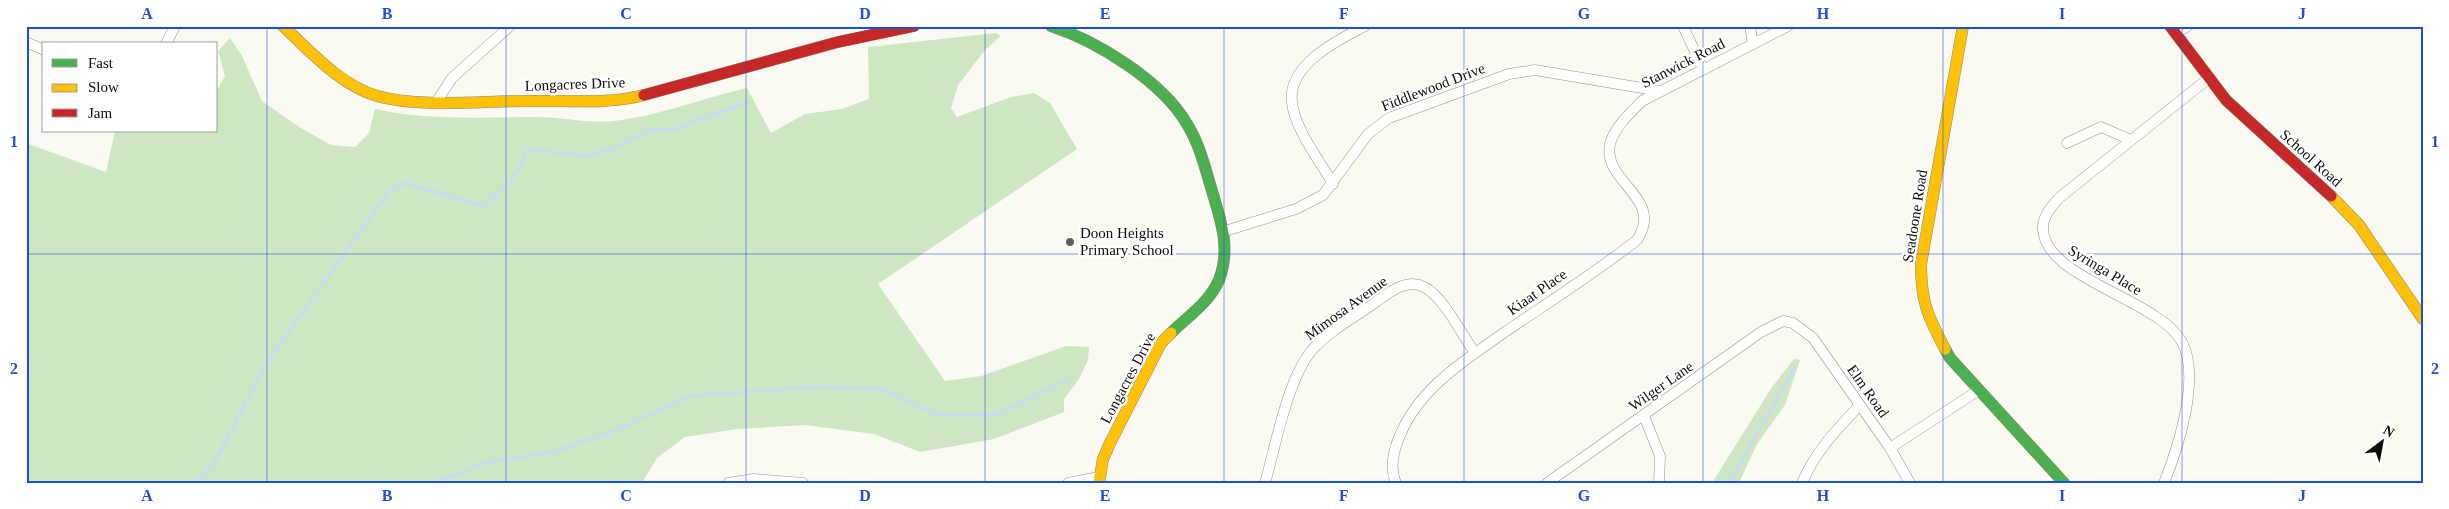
<svg xmlns="http://www.w3.org/2000/svg" width="2449" height="509" viewBox="0 0 2449 509" font-family="Georgia,serif">
	<style>
		.forest { fill: #cce7c1 }
		.lines { fill: none; stroke-linecap: round; stroke-linejoin: round }
		.stream { stroke: #cadaf3; stroke-width: 3 }
		.street-casing { stroke: #949490; stroke-width: 11 }
		.fast-casing { stroke: #8a8a87; stroke-width: 12 }
		.slow-casing { stroke: #8a8a87; stroke-width: 12 }
		.jam-casing { stroke: #8a8a87; stroke-width: 12 }
		.street { stroke: #fefefd; stroke-width: 10 }
		.fast { stroke: #4caf50; stroke-width: 11 }
		.slow { stroke: #ffc107; stroke-width: 11 }
		.jam { stroke: #c62828; stroke-width: 11 }
		.grid { fill: none; stroke: #1d4ed8; stroke-width: 1; stroke-opacity: 0.55 }
		.poi-dot { fill: #60605d; stroke: #fff; stroke-width: 2 }
		.labels { text-anchor: middle; dominant-baseline: central; stroke-width: 5; stroke-linejoin: round; paint-order: stroke }
		.street-label { font-size: 15px; fill: #0d0d0d; stroke: #fff }
		.poi-label { font-size: 15px; fill: #0d0d0d; stroke: #fff; text-anchor: start }
		.neatline { fill: none; stroke: #1d4ed8; stroke-width: 2 }
		.grid-label { font-size: 16px; text-anchor: middle; font-weight: bold; fill: #1d4ed8 }
	</style>
	<rect width="100%" height="100%" fill="#fafaf2"/>
	<g class="forest">
		<path d="M996,33L1001,36L985,50L958,85L951,108L957,117L1011,97L1034,93L1050,103L1077,149L878,284L945,381L981,376L1066,346L1089,347L1088,360L1079,379L1064,399V412L994,439L920,452L874,434L805,425L737,429L685,437L657,458L643,481L638,483H26V143L106,172L115,131H216V92L225,76L218,51L230,38L242,56L262,101L299,127L331,145L355,147L369,133L375,109C430,121 483,117 538,117C563,117 588,124 614,121C657,116 704,98 747,88L771,133L805,114L842,109L869,99L868,47Z"/>
		<polygon points="1794,359 1800,360 1785,405 1757,444 1739,483 1712,483 1772,387"/>
	</g>
	<g class="lines">
		<g class="stream">
			<polyline points="194,483 215,462 265,365 390,190 405,183 483,206 504,188 518,171 527,149 586,156 610,150 651,130 674,129 748,102"/>
			<polyline points="391,483 395,483"/>
			<polyline points="433,483 487,462 553,452 611,432 691,396 812,387 881,389 937,414 996,415 1069,379"/>
			<polyline points="1729,483 1794,369"/>
		</g>
		<g class="street-casing">
			<g id="street">
				<polyline points="1683,26 1703,69"/>
				<polyline points="1750,26 1753,44"/>
				<polyline points="2176,32 2188,26"/>
				<polyline points="26,42 44,50"/>
				<polyline points="166,44 175,26"/>
				<polyline points="437,101 452,78 510,26"/>
				<polyline points="2067,143 2101,127 2131,140"/>
				<path d="M1333,184C1320,161 1294,128 1292,102C1287,65 1338,40 1365,26"/>
				<polyline points="1225,231 1296,209 1323,195 1368,134 1389,118 1509,74 1535,70 1660,91"/>
				<polyline points="1644,416 1660,456 1659,483"/>
				<polyline points="1890,448 1979,390"/>
				<polyline points="728,483 753,479 803,483"/>
				<polyline points="1068,483 1099,477"/>
				<path d="M1265,483C1276,445 1287,380 1312,350C1329,331 1355,317 1376,302C1390,292 1406,278 1424,287C1443,296 1462,335 1475,353"/>
				<path d="M1396,483C1384,456 1407,416 1425,396C1448,370 1477,352 1505,332C1549,302 1595,273 1637,240C1665,197 1602,183 1610,144C1614,128 1630,113 1642,101L1788,26"/>
				<polyline points="1547,483 1761,332 1783,321 1793,323 1813,338 1890,448 1910,483"/>
				<path d="M1802,483C1815,452 1836,430 1859,406"/>
				<path d="M2164,483C2178,448 2201,378 2182,342C2159,299 2041,278 2043,227C2043,216 2052,206 2059,198L2209,78"/>
			</g>
		</g>
		<g class="fast-casing">
			<g id="fast">
				<path d="M1051,26C1097,41 1162,81 1187,124C1200,145 1205,168 1212,191C1221,221 1231,249 1219,280C1209,303 1188,316 1171,333"/>
				<polyline points="1945,349 1950,358 2064,483"/>
			</g>
		</g>
		<g class="slow-casing">
			<g id="slow">
				<path d="M283,26C311,52 340,85 377,96C420,108 481,101 526,101C564,100 607,105 644,95"/>
				<polyline points="2331,196 2359,225 2423,319"/>
				<path d="M1945,349C1928,316 1921,303 1921,264L1963,26"/>
				<polyline points="1099,483 1103,459 1110,443 1161,343 1171,333"/>
			</g>
		</g>
		<g class="jam-casing">
			<g id="jam">
				<polyline points="2170,26 2226,100 2331,196"/>
				<polyline points="644,95 838,42 914,26"/>
			</g>
		</g>
		<use href="#street" class="street"/>
		<use href="#fast" class="fast"/>
		<use href="#slow" class="slow"/>
		<use href="#jam" class="jam"/>
	</g>
	<path class="grid" d="M267,26V483M506,26V483M746,26V483M985,26V483M1224,26V483M1464,26V483M1703,26V483M1943,26V483M2182,26V483M26,254H2423"/>
	<circle class="poi-dot" cx="1070" cy="242" r="5"/>
	<g class="labels">
		<g class="street-label">
			<text transform="translate(1683 63) rotate(-27)">Stanwick Road</text>
			<text transform="translate(575 84) rotate(-2)">Longacres Drive</text>
			<text transform="translate(1433 87) rotate(-21)">Fiddlewood Drive</text>
			<text transform="translate(2311 158) rotate(42)">School Road</text>
			<text transform="translate(1915 216) rotate(-81)">Seadoone Road</text>
			<text transform="translate(2105 270) rotate(31)">Syringa Place</text>
			<text transform="translate(1537 292) rotate(-35)">Kiaat Place</text>
			<text transform="translate(1346 308) rotate(-36)">Mimosa Avenue</text>
			<text transform="translate(1128 378) rotate(-62)">Longacres Drive</text>
			<text transform="translate(1661 386) rotate(-35)">Wilger Lane</text>
			<text transform="translate(1868 391) rotate(55)">Elm Road</text>
		</g>
		<g class="poi-label">
			<text x="1080" y="233">Doon Heights<tspan x="1080" dy="17">Primary School</tspan></text>
		</g>
	</g>
	<rect width="2449" height="509" fill="none" stroke="#ffffff" stroke-width="55"/>
	<rect x="42" y="42" width="175" height="90" fill="#ffffff" stroke="#9e9e9e"/>
	<rect x="52" y="59" width="25" height="8" fill="#4caf50" stroke="#9e9e9e"/>
	<text x="88" y="68" font-size="15" fill="#0d0d0d">Fast</text>
	<rect x="52" y="84" width="25" height="8" fill="#ffc107" stroke="#9e9e9e"/>
	<text x="88" y="92" font-size="15" fill="#0d0d0d">Slow</text>
	<rect x="52" y="109" width="25" height="8" fill="#c62828" stroke="#9e9e9e"/>
	<text x="88" y="118" font-size="15" fill="#0d0d0d">Jam</text>
	<g transform="translate(2382 442) rotate(32)" stroke="#ffffff" stroke-width="4" paint-order="stroke">
	<path d="M0-4L9 19L0 12L-9 19Z" fill="#0d0d0d"/>
	<text y="-8" font-size="14" font-weight="bold" text-anchor="middle" fill="#0d0d0d">N</text>
	</g>
	<rect x="28" y="28" width="2394" height="454" class="neatline"/>
	<g class="grid-label">
		<text x="147" y="19">A</text>
		<text x="387" y="19">B</text>
		<text x="626" y="19">C</text>
		<text x="865" y="19">D</text>
		<text x="1105" y="19">E</text>
		<text x="1344" y="19">F</text>
		<text x="1584" y="19">G</text>
		<text x="1823" y="19">H</text>
		<text x="2062" y="19">I</text>
		<text x="2302" y="19">J</text>
		<text x="14" y="147">1</text>
		<text x="2435" y="147">1</text>
		<text x="14" y="374">2</text>
		<text x="2435" y="374">2</text>
		<text x="147" y="501">A</text>
		<text x="387" y="501">B</text>
		<text x="626" y="501">C</text>
		<text x="865" y="501">D</text>
		<text x="1105" y="501">E</text>
		<text x="1344" y="501">F</text>
		<text x="1584" y="501">G</text>
		<text x="1823" y="501">H</text>
		<text x="2062" y="501">I</text>
		<text x="2302" y="501">J</text>
	</g>
</svg>
